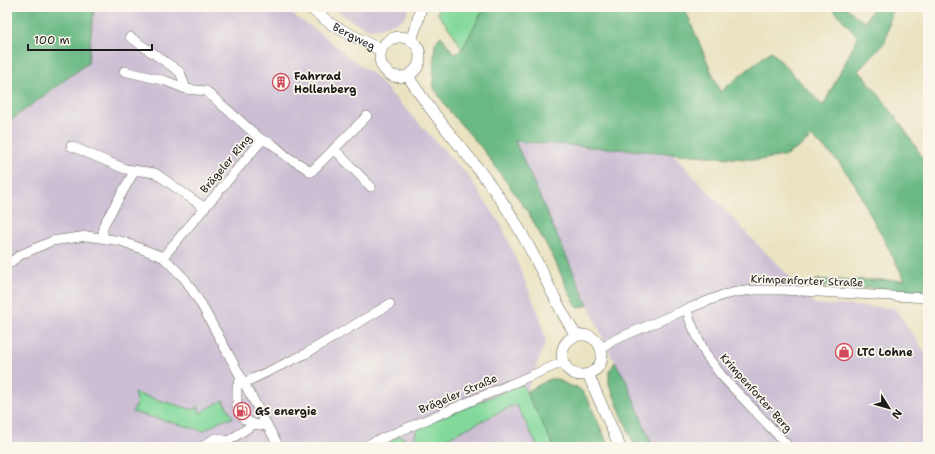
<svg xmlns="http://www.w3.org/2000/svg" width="935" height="454" viewBox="0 0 935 454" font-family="'Shantell Sans',sans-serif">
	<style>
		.industrial { fill: #ccbfd4 }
		.green { fill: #83d99c; stroke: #507a5c }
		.forest { fill: #6ab984; stroke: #436a50 }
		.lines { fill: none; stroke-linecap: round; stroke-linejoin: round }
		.minor-casing { stroke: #646256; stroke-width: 10 }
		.major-casing { stroke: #646256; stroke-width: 12 }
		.minor { stroke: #fff; stroke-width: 9 }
		.major { stroke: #fff; stroke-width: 11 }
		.labels { text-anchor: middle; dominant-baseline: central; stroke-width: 3.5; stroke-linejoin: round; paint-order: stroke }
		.street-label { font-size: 11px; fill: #1c1c1c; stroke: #fbf7ec }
		.poi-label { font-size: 11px; font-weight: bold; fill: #1c1c1c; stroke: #fbf7ec; text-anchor: start }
	</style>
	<rect width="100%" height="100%" fill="#fbf7ec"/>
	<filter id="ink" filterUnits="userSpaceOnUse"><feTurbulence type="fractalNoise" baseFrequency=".025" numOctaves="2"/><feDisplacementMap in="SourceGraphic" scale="8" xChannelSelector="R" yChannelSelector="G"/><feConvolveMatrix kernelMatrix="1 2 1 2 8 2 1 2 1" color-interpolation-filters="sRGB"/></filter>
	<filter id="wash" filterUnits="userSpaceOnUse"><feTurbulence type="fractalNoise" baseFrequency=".012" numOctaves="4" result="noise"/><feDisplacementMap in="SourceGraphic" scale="16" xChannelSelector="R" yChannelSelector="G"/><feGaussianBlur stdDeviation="0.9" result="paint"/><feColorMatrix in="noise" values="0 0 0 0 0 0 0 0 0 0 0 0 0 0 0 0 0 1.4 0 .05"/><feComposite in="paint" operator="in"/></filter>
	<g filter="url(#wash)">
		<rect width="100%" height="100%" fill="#eae3c2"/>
		<g class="industrial">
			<polygon points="94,7 281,7 326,37 347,56 373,74 468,176 502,226 540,317 546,341 526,392 554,447 7,447 7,124 88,63"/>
			<polygon points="333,7 409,7 406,16 400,21 380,28 369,29 358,24 347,18"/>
			<polygon points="514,141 672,153 756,243 795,282 815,304 895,308 928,357 928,447 653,447 625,378 611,355"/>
		</g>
		<g class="green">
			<polygon points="438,7 485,7 462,49 454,35 438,14"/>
			<polygon points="522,384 554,447 538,447 516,404 429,447 420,447 415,436 417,428"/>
			<polygon points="134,393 194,410 198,406 200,413 223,400 233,418 221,420 204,431 132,412 137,404"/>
			<polygon points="400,436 407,440 411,447 375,447"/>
		</g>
		<g class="forest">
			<polygon points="7,7 94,7 88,63 7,123"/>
			<path d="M485,7H684L720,92L771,51L823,106L858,37L831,7H846L857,17L865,22L874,7H893L885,42L858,71L863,75C887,105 910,134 928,168V292L811,285L816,280H905L881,234L866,207L855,184L838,161L812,137L798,148L784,156L758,160L515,141L588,305L578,308L569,292L554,259L528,212L481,147L450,112L435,90L433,84L435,43L441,36L455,55L462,49Z"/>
			<polygon points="615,362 625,378 653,447 635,447 609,384 609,372"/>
			<polygon points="550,379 557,379 570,386 577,387 583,392 589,402 609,447 554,447 526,392"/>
		</g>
	</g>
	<g filter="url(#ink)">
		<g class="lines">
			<g class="minor-casing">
				<g id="minor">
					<polyline points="130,37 180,72 186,89"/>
					<polyline points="124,71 166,81 186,89 206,91 262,140 163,257 185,279 201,304 279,447"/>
					<path d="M262,140C275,143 279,151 289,158C297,163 304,166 311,172L367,116"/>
					<polyline points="71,146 125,169 155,173 205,208"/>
					<polyline points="334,149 371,187"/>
					<polyline points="103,238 103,226 135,170"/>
					<polyline points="7,265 20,255 52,241 87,236 121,241 163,257"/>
					<polyline points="687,309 690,321 706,355 721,375 789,447"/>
					<polyline points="601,349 614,340 687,309 723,295 737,292 754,290 783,290 928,298"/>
					<polyline points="241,378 237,387 237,406 244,419 254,424 267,426"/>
					<polyline points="244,383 305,354 390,304"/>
					<polyline points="202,447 215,438 228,441 254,424"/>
					<polyline points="362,447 563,362"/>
				</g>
			</g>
			<g class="major-casing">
				<g id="major">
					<path id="s1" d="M309,7L334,26L381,50"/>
					<circle cx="400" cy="57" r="20"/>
					<polyline points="411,40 417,23 421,7"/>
					<path d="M408,76C434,119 470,155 499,197C516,221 530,248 543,274C553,295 563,316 576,335"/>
					<circle cx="582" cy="355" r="20"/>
					<polyline points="588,374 620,447"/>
				</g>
			</g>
			<use href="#minor" class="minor"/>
			<use href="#major" class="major"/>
		</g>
	</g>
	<defs>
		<g id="building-ring" transform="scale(0.9)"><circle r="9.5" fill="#fbf7ec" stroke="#d1495b" stroke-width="1.5"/><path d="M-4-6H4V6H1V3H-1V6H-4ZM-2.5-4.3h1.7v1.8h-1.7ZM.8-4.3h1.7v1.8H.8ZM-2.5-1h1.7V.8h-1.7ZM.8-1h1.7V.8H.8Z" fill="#d1495b"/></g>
		<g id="shop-ring" transform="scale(0.9)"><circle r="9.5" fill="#fbf7ec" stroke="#d1495b" stroke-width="1.5"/><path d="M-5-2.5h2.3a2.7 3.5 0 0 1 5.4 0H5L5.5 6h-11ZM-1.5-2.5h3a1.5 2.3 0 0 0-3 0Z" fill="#d1495b"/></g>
		<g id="fuel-ring" transform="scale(0.9)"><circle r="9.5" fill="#fbf7ec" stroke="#d1495b" stroke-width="1.5"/><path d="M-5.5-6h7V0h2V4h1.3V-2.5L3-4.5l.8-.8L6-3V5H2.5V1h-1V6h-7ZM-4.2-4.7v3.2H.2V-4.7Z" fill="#d1495b"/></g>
	</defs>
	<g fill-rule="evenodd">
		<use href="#building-ring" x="281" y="82"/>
		<use href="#shop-ring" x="844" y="352"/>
		<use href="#fuel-ring" x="242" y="411"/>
	</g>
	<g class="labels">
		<g class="street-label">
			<text stroke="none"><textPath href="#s1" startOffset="54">Bergweg</textPath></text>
			<text transform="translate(226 164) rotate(-50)">Brägeler Ring</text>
			<text transform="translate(807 281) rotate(2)">Krimpenforter Straße</text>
			<text transform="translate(756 393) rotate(48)">Krimpenforter Berg</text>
			<text transform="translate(458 394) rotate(-23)">Brägeler Straße</text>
		</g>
		<g class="poi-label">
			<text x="294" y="76">Fahrrad<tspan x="294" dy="13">Hollenberg</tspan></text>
			<text x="857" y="352">LTC Lohne</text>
			<text x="255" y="411">GS energie</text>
		</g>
	</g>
	<rect width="935" height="454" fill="none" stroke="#fbf7ec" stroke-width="24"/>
	<g transform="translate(889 408) rotate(127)" stroke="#fbf7ec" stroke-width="3" paint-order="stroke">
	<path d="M0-3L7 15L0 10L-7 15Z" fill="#1c1c1c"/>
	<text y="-6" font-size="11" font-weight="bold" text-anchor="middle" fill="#1c1c1c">N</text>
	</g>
	<path d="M28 44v6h124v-6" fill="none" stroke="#1c1c1c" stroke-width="2"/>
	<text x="34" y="44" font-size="12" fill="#1c1c1c" stroke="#fbf7ec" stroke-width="3" paint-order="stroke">100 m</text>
</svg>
